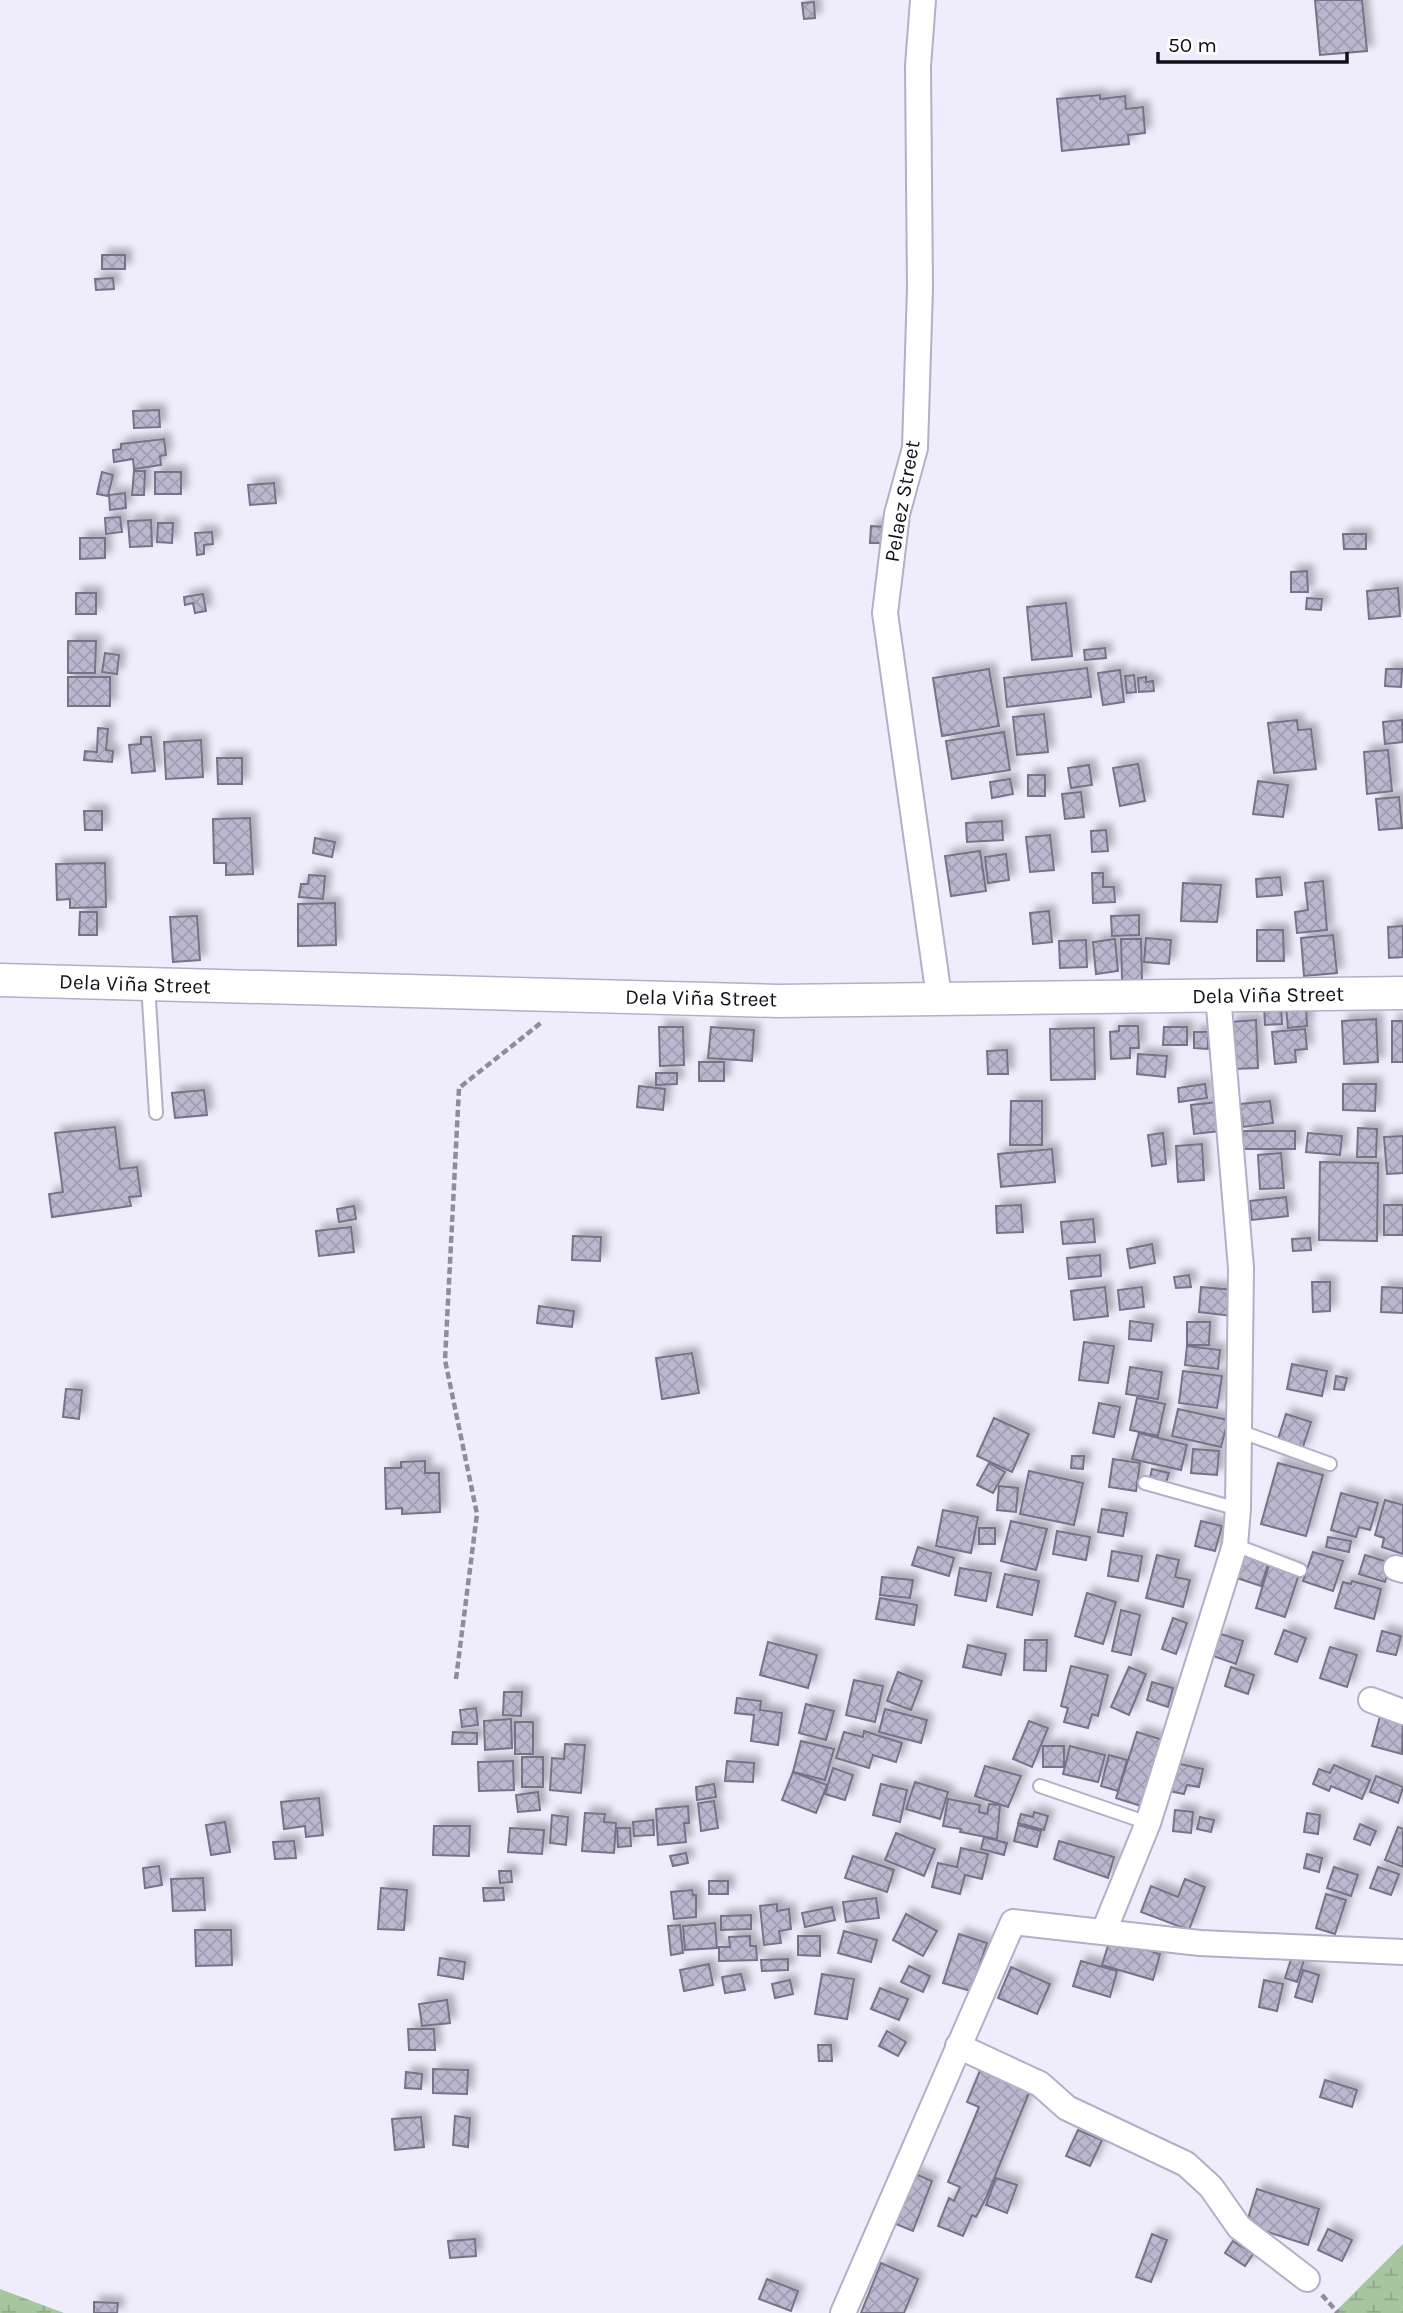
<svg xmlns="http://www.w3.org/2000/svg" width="1403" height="2313" viewBox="0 0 1403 2313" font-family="Karla,sans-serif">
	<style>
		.wetland { fill: url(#wetland-marsh) }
		.building { fill: url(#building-cross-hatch); stroke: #767288; stroke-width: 2; filter: url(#shadow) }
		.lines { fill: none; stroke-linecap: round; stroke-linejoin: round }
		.service-casing { stroke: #b3afc6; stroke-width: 16 }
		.minor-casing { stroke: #b3afc6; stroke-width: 28 }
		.tertiary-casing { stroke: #b3afc6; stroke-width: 35 }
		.path { stroke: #8f8d99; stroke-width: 4.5; stroke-dasharray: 7 3.5; stroke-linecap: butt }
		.service { stroke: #fff; stroke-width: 12 }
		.minor { stroke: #fff; stroke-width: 24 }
		.tertiary { stroke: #fff; stroke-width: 32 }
		.labels { text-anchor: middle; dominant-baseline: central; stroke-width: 5; stroke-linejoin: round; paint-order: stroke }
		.street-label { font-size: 21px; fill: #111018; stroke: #fff }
	</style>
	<defs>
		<pattern id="wetland-marsh" width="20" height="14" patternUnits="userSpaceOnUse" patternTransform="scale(1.75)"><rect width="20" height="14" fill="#a6c69f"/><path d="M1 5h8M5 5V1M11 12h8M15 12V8" fill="none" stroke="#8ea988"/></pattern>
		<pattern id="building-cross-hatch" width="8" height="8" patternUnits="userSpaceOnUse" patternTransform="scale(1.75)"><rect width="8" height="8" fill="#bbb7cf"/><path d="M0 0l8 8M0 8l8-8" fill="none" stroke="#a09cb1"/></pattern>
		<filter id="shadow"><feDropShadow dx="6" dy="-6" stdDeviation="3.5" flood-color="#0004"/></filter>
	</defs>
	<rect width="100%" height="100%" fill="#efedfc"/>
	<g class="wetland">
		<polygon points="1403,2244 1403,2313 1334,2313"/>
		<polygon points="0,2289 64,2313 0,2313"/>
	</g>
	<g class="building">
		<polygon points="1315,0 1362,0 1367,51 1320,55"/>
		<polygon points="814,2 815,18 804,19 802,3"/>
		<polygon points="1100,95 1100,99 1125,96 1126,109 1143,107 1145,133 1128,135 1129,144 1062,151 1057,99"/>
		<rect x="102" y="255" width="23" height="14"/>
		<polygon points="113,278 114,289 96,290 95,279"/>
		<polygon points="159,410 160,427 134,428 133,411"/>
		<polygon points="164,439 166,455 160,456 161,465 134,469 133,459 114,462 113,450 121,449 121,444"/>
		<polygon points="134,471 145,471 144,495 132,495"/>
		<polygon points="102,472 113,475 108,496 97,494"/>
		<rect x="155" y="472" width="26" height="22"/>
		<polygon points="274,483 276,503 250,505 248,485"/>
		<polygon points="125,493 126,508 110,510 109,495"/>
		<polygon points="120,517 122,532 106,534 105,518"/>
		<polygon points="151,520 152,546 130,547 128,521"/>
		<polygon points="158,523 173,523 172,543 157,542"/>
		<polygon points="871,526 886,527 885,543 870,543"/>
		<polygon points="212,532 213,544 204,545 204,554 197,555 195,533"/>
		<polygon points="1343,534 1366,534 1366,549 1344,549"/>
		<polygon points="80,538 105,538 105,558 80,559"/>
		<polygon points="1307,571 1308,592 1291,592 1291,572"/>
		<polygon points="1398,588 1400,616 1369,619 1367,591"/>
		<rect x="76" y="593" width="20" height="21"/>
		<polygon points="203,594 206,611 195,613 193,603 185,605 184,597"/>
		<polygon points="1307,598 1322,599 1321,610 1306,609"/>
		<polygon points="1066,603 1072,656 1032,660 1027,607"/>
		<polygon points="68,641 96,641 95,673 68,673"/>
		<polygon points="1105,648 1106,658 1085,660 1084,650"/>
		<polygon points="105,653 119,655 117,674 102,672"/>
		<polygon points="1087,668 1091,697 1007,707 1004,678"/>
		<polygon points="989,669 999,726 942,736 933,678"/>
		<polygon points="1386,669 1402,669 1401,687 1385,686"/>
		<polygon points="1120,670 1124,702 1103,705 1098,673"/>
		<polygon points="1134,675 1136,692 1127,693 1125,676"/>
		<rect x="68" y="677" width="42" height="29"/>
		<polygon points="1146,677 1146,682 1153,681 1154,691 1139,692 1138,678"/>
		<polygon points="1044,714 1048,752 1017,755 1013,717"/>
		<polygon points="1297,720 1298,730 1311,729 1316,769 1274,773 1268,723"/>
		<polygon points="1402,720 1403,742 1385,744 1383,722"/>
		<polygon points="98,728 108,729 106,750 113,751 112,762 84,760 85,751 97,752"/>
		<polygon points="1004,732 1010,770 952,779 946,741"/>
		<polygon points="141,737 151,737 155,771 132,773 129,745 141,744"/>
		<polygon points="201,740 203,777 166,779 164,742"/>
		<polygon points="1388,750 1392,791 1367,794 1364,752"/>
		<polygon points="217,758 242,758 242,784 218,784"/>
		<polygon points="1138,764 1145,801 1120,806 1113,768"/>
		<polygon points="1089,765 1092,785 1071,788 1068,768"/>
		<rect x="1028" y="775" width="17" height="21"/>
		<polygon points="1010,779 1013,794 992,798 990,782"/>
		<polygon points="1258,781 1288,785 1283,817 1253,814"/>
		<polygon points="1081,792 1084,817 1065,819 1062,794"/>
		<polygon points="1399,797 1402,828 1379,830 1376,799"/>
		<polygon points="84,811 102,811 102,830 85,830"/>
		<polygon points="250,818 253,874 226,875 226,863 214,863 213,819"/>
		<polygon points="1002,821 1003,840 967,842 966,823"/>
		<polygon points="1106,830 1108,851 1092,852 1091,831"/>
		<polygon points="1050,835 1054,870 1030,872 1026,837"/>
		<polygon points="315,838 335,842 332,857 313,853"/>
		<polygon points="980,851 986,891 951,896 945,856"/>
		<polygon points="1006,854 1009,880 988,883 985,857"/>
		<polygon points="105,863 106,907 70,908 70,899 57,900 56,864"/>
		<polygon points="1092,873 1103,873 1103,887 1114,887 1115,902 1093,903"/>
		<polygon points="309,875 325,876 323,899 299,897 301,884 308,884"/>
		<polygon points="1280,877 1282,895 1257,897 1256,879"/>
		<polygon points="1323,881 1327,930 1297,933 1295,912 1308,910 1305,883"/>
		<polygon points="1183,883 1221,885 1217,922 1181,921"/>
		<polygon points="335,903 336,945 298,946 298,904"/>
		<polygon points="1049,911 1052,942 1033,944 1030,913"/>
		<polygon points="80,912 97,912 97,935 79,935"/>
		<polygon points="1139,915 1139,935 1112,936 1111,916"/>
		<polygon points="197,916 200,960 173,962 170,917"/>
		<polygon points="1403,926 1403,957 1389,958 1388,927"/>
		<polygon points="1257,930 1283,930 1284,961 1257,961"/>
		<polygon points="1333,935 1337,973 1304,976 1301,938"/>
		<polygon points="1146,938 1171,940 1169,964 1144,962"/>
		<polygon points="1115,939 1118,971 1096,974 1093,942"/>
		<polygon points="1121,939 1141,939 1142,980 1122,980"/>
		<polygon points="1086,940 1087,967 1060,968 1059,941"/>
		<polygon points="1281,1006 1282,1024 1265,1025 1264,1007"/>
		<polygon points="1306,1006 1307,1026 1288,1028 1286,1007"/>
		<polygon points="1376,1019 1378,1062 1344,1064 1342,1021"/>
		<polygon points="1256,1020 1258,1068 1233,1069 1230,1022"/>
		<rect x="1392" y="1021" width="11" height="41"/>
		<polygon points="1119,1026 1138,1026 1139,1048 1130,1048 1130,1058 1111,1059 1110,1032 1119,1031"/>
		<polygon points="659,1027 683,1027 684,1065 660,1066"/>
		<polygon points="711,1027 754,1030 752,1061 708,1058"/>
		<polygon points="1164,1027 1187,1027 1187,1045 1163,1045"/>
		<polygon points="1094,1028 1095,1079 1051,1080 1050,1029"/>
		<polygon points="1305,1029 1307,1049 1295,1050 1296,1062 1275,1064 1272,1032"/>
		<polygon points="1194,1032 1208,1032 1208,1049 1194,1048"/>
		<polygon points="1007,1050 1008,1074 988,1074 987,1051"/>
		<polygon points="1138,1054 1167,1056 1165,1077 1137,1074"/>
		<rect x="699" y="1062" width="25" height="19"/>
		<polygon points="656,1073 677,1073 677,1084 656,1085"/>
		<polygon points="1205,1084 1207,1098 1179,1102 1178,1088"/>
		<polygon points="1343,1084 1376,1084 1375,1111 1343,1110"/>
		<polygon points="639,1086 665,1089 663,1110 637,1107"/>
		<polygon points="204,1090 207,1115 175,1118 172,1093"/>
		<polygon points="1011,1101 1042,1101 1042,1145 1010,1145"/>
		<polygon points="1270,1101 1273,1123 1243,1127 1240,1104"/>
		<polygon points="1217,1102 1220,1131 1194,1134 1191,1105"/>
		<polygon points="115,1127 120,1169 137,1167 141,1196 129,1197 131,1206 52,1217 49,1194 63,1192 55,1133"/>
		<polygon points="1358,1128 1377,1129 1376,1157 1357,1157"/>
		<rect x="1243" y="1131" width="52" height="18"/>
		<polygon points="1163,1133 1166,1164 1152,1166 1148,1135"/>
		<polygon points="1308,1133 1342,1136 1340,1155 1306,1152"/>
		<polygon points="1403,1136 1403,1173 1387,1174 1384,1137"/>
		<polygon points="1202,1144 1204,1180 1178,1182 1176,1146"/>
		<polygon points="1052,1149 1055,1182 1001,1187 998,1154"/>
		<polygon points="1281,1153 1284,1188 1260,1189 1258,1155"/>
		<polygon points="1320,1162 1378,1163 1377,1241 1319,1240"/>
		<polygon points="1286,1197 1288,1216 1252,1220 1250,1201"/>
		<polygon points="1021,1205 1023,1232 997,1233 996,1206"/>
		<rect x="1384" y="1205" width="19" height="30"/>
		<polygon points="354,1206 356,1219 339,1222 337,1209"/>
		<polygon points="1093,1219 1095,1242 1063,1244 1061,1222"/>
		<polygon points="351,1227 354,1252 319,1256 316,1231"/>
		<polygon points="573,1236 601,1237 600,1261 572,1260"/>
		<polygon points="1310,1238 1311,1250 1293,1251 1292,1239"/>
		<polygon points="1152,1244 1155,1263 1130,1268 1127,1249"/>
		<polygon points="1100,1255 1101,1276 1069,1279 1067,1258"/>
		<polygon points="1189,1275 1191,1287 1176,1288 1174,1277"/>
		<polygon points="1312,1282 1330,1282 1330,1311 1313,1312"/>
		<polygon points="1105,1287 1108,1316 1074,1320 1071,1291"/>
		<polygon points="1142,1287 1144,1307 1120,1310 1118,1290"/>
		<polygon points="1201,1287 1235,1290 1232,1316 1199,1312"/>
		<polygon points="1382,1287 1403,1288 1403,1313 1381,1312"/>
		<polygon points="539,1306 574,1311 572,1327 537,1323"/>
		<polygon points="1130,1321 1153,1324 1151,1341 1129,1339"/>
		<polygon points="1187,1322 1210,1322 1209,1345 1187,1345"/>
		<polygon points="1084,1342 1114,1346 1108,1383 1079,1380"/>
		<polygon points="1187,1346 1220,1350 1218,1369 1185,1365"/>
		<polygon points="692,1353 699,1393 662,1399 656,1358"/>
		<polygon points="1292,1364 1327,1371 1322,1396 1287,1389"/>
		<polygon points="1130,1367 1162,1372 1158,1399 1126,1394"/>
		<polygon points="1183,1371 1222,1376 1217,1408 1179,1403"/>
		<polygon points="1336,1376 1347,1378 1344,1390 1334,1389"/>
		<polygon points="66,1389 82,1390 79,1419 63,1417"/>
		<polygon points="1137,1398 1165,1404 1158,1436 1130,1430"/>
		<polygon points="1099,1403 1120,1407 1114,1437 1093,1433"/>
		<polygon points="1178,1409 1228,1420 1221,1447 1172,1436"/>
		<polygon points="1286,1414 1311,1422 1302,1450 1277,1442"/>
		<polygon points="994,1418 1029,1434 1012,1472 977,1456"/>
		<polygon points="1139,1433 1187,1445 1181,1470 1132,1459"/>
		<polygon points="1193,1449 1219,1451 1217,1475 1191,1473"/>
		<polygon points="1072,1456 1084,1456 1083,1469 1071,1468"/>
		<polygon points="1113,1459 1140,1463 1136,1491 1109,1487"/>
		<polygon points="425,1461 425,1473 439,1473 440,1512 402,1514 402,1508 386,1509 385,1468 401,1468 401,1462"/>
		<polygon points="989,1463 1005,1472 993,1493 977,1485"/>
		<polygon points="1278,1463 1323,1475 1306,1536 1261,1524"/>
		<polygon points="1152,1469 1169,1473 1165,1486 1149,1482"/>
		<polygon points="1029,1471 1083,1483 1074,1525 1020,1514"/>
		<polygon points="999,1486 1018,1488 1016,1512 997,1510"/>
		<polygon points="1341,1493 1378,1503 1370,1530 1359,1527 1356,1537 1331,1530"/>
		<polygon points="1385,1500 1403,1505 1403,1554 1382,1547 1384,1538 1375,1535"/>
		<polygon points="1102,1509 1127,1513 1123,1536 1098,1532"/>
		<polygon points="943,1510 978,1517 971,1553 936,1546"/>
		<polygon points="1011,1521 1047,1529 1036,1570 1001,1561"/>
		<polygon points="1201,1521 1222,1526 1215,1551 1195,1546"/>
		<rect x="979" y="1528" width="16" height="16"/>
		<polygon points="1057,1531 1090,1537 1086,1560 1053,1554"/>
		<polygon points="1328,1537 1351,1541 1349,1552 1326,1547"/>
		<polygon points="918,1547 954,1558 949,1576 912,1565"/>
		<polygon points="1112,1551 1142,1556 1138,1581 1108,1576"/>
		<polygon points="1313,1552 1343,1561 1333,1591 1303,1581"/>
		<polygon points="1245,1554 1269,1561 1261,1586 1237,1578"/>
		<polygon points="1157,1555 1179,1560 1175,1577 1190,1580 1183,1607 1146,1598"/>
		<polygon points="1365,1555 1391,1563 1385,1582 1359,1574"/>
		<polygon points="1270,1562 1300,1571 1285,1617 1256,1608"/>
		<polygon points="960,1568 991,1573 986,1601 955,1595"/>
		<polygon points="1005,1574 1039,1581 1032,1615 997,1607"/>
		<polygon points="882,1577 913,1580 910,1598 880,1595"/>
		<polygon points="1352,1581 1381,1589 1374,1619 1335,1608 1343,1582 1351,1584"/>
		<polygon points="1087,1593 1116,1602 1103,1644 1075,1636"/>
		<polygon points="880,1598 917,1605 914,1625 876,1619"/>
		<polygon points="1121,1610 1140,1615 1131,1655 1112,1651"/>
		<polygon points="1173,1618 1187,1623 1176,1654 1162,1649"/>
		<polygon points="1284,1630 1306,1638 1297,1662 1275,1654"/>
		<polygon points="1382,1631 1401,1636 1396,1655 1377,1651"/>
		<polygon points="1221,1634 1243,1641 1236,1664 1213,1656"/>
		<polygon points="1025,1640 1047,1640 1046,1671 1024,1670"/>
		<polygon points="768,1642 817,1655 808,1688 760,1675"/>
		<polygon points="968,1645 1006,1654 1001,1675 963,1667"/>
		<polygon points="1330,1647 1357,1655 1347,1687 1320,1678"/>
		<polygon points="1071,1666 1108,1675 1098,1716 1092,1714 1088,1728 1064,1722 1068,1708 1061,1706"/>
		<polygon points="1129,1667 1146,1674 1129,1715 1111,1707"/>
		<polygon points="1231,1667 1254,1675 1248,1694 1225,1686"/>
		<polygon points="898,1672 922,1681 911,1710 887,1701"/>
		<polygon points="854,1680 883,1686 875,1722 846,1715"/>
		<polygon points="1152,1682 1173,1688 1168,1707 1147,1700"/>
		<polygon points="504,1692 522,1692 521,1716 503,1715"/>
		<polygon points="737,1698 761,1701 760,1710 782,1713 778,1745 751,1741 754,1715 735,1713"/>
		<polygon points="806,1704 834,1711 826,1740 799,1733"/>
		<polygon points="476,1708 478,1725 462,1727 460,1710"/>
		<polygon points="885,1709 927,1720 921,1743 879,1732"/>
		<polygon points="1382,1709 1403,1715 1402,1754 1372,1746"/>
		<polygon points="511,1719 512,1748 485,1750 484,1721"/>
		<polygon points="1029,1721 1048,1728 1032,1767 1013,1759"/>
		<rect x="515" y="1722" width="18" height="32"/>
		<polygon points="864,1731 902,1743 896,1762 873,1755 869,1768 836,1758 844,1732 863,1737"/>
		<polygon points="453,1732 477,1733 477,1744 452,1744"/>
		<polygon points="1137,1732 1163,1740 1141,1806 1116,1798"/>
		<polygon points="801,1741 834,1749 825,1780 793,1772"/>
		<polygon points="565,1744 585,1745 581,1793 550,1790 552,1758 564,1759"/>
		<rect x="1043" y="1746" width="21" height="21"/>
		<polygon points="1070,1746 1105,1755 1098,1782 1063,1774"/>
		<polygon points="1109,1755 1127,1760 1118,1791 1101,1786"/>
		<rect x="522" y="1757" width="21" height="30"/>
		<polygon points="513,1761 514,1790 479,1791 478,1762"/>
		<polygon points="727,1761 754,1763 753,1782 725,1781"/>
		<polygon points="1176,1763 1203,1769 1199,1787 1187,1785 1184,1794 1169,1791"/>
		<polygon points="1334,1765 1370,1780 1362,1799 1331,1786 1329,1791 1313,1784 1319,1769 1330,1773"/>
		<polygon points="985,1766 1021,1776 1008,1807 975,1796"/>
		<polygon points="833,1768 853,1775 845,1800 825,1794"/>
		<polygon points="793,1772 827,1785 816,1813 782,1800"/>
		<polygon points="1376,1776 1403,1787 1398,1803 1370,1792"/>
		<polygon points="915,1782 948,1792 940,1819 906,1809"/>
		<polygon points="714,1784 716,1797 697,1800 696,1787"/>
		<polygon points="881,1784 907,1790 900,1822 873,1815"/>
		<polygon points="538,1792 540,1810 518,1812 516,1795"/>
		<polygon points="319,1798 323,1835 306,1837 305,1826 284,1829 281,1802"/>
		<polygon points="948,1799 980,1805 979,1812 987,1814 989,1804 1000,1805 997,1839 960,1832 961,1829 943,1826"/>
		<polygon points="714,1801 718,1828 701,1831 698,1803"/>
		<polygon points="688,1806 689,1823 684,1823 686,1842 658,1845 656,1809"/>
		<polygon points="1175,1810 1193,1812 1191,1833 1173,1831"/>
		<polygon points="1034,1812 1048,1816 1044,1830 1018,1823 1021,1814 1033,1817"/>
		<polygon points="585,1813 605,1814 604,1822 616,1823 614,1853 582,1851"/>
		<polygon points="1307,1813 1320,1815 1318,1834 1304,1832"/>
		<polygon points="552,1815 568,1817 566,1845 550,1843"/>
		<polygon points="1200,1817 1214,1820 1211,1832 1197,1829"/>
		<polygon points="653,1820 654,1835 634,1836 633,1822"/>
		<polygon points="225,1822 230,1852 211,1855 206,1825"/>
		<polygon points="1360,1824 1376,1831 1370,1845 1354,1839"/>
		<polygon points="1018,1825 1041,1831 1037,1847 1014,1841"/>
		<polygon points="434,1826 470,1826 469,1856 433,1855"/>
		<polygon points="1398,1827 1403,1829 1403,1867 1385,1860"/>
		<polygon points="510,1828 544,1830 542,1854 508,1852"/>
		<polygon points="617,1828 630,1828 631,1846 618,1847"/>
		<polygon points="896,1833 935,1849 924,1876 885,1860"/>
		<polygon points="984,1837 1007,1843 1004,1855 981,1849"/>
		<polygon points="294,1841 296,1858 275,1859 273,1842"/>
		<polygon points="1059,1841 1114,1857 1108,1878 1054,1859"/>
		<polygon points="961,1848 988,1854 982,1879 965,1875 960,1894 932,1887 938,1863 957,1867"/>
		<polygon points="686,1853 688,1863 673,1866 670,1856"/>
		<polygon points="1307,1854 1322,1858 1319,1872 1304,1868"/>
		<polygon points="853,1856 894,1870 887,1892 845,1878"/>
		<polygon points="159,1866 162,1885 145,1888 143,1868"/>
		<polygon points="1334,1867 1358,1875 1351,1896 1327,1888"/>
		<polygon points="1378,1867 1399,1874 1391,1895 1370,1888"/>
		<polygon points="499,1871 511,1871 512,1882 500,1883"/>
		<polygon points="203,1878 205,1910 173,1911 171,1879"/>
		<polygon points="1185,1879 1205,1887 1189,1930 1141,1912 1151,1886 1178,1897"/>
		<rect x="709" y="1881" width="19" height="13"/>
		<polygon points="381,1888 407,1890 404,1930 378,1929"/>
		<polygon points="483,1888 503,1888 504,1900 484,1901"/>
		<polygon points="692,1890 693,1895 696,1895 696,1917 674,1919 671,1892"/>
		<polygon points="1326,1894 1346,1900 1335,1934 1316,1928"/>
		<polygon points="876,1898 879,1918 846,1922 843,1902"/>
		<polygon points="777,1904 777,1911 789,1909 791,1929 779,1931 781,1943 764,1945 760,1906"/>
		<polygon points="832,1907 835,1920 805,1927 802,1913"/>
		<polygon points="906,1914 937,1931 923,1956 893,1940"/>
		<polygon points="751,1915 751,1929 721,1930 721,1916"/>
		<polygon points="715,1923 717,1948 685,1950 683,1926"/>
		<polygon points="680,1925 683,1953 671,1955 668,1926"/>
		<polygon points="195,1930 231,1930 232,1965 196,1966"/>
		<polygon points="844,1931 877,1940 871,1962 838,1953"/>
		<polygon points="959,1934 987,1943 971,1991 943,1983"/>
		<polygon points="750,1936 750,1946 756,1946 757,1960 719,1961 719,1947 730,1947 729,1937"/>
		<polygon points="798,1936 820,1936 820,1956 798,1955"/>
		<polygon points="1110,1939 1160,1954 1153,1980 1102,1965"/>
		<polygon points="1292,1956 1304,1960 1297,1982 1285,1978"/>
		<polygon points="440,1958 465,1962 463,1979 438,1975"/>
		<polygon points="788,1959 788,1970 762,1971 761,1960"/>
		<polygon points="1081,1961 1117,1971 1110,1997 1073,1986"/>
		<polygon points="709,1964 713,1985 684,1991 680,1970"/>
		<polygon points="909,1966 930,1976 923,1992 901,1982"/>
		<polygon points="1011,1967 1050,1984 1037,2014 998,1998"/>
		<polygon points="1303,1970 1319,1975 1312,2002 1295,1997"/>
		<polygon points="741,1974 745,1990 725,1993 722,1977"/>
		<polygon points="822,1974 854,1979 847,2019 815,2014"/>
		<polygon points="790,1980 793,1994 775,1998 772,1984"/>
		<polygon points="1264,1980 1283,1984 1277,2011 1259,2007"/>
		<polygon points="880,1988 908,1999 899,2020 871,2009"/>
		<polygon points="447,2000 450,2023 422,2026 419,2004"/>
		<polygon points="408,2029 434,2029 435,2050 409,2050"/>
		<polygon points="887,2031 906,2042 898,2056 879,2046"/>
		<polygon points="818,2045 831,2045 832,2061 819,2061"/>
		<polygon points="981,2068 1031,2088 986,2198 976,2217 972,2215 963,2236 938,2226 949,2198 954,2201 960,2187 948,2182 979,2107 967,2102"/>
		<polygon points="433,2069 468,2070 467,2094 433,2093"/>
		<polygon points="406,2072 422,2074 421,2089 405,2088"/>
		<polygon points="1325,2080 1357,2090 1352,2107 1320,2097"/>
		<polygon points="455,2116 470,2118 468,2147 453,2145"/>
		<polygon points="421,2117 424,2147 395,2150 392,2119"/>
		<polygon points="1078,2130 1102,2140 1090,2166 1066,2156"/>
		<polygon points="906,2170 932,2181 913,2231 886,2220"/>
		<polygon points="996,2178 1017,2185 1007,2213 986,2205"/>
		<polygon points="1257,2189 1319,2209 1308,2245 1246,2225"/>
		<polygon points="1328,2229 1352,2240 1342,2261 1318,2250"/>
		<polygon points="1152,2234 1167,2240 1151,2282 1136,2277"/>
		<polygon points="475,2239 476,2256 450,2258 448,2241"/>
		<polygon points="1233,2241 1253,2254 1245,2266 1225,2253"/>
		<polygon points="881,2263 918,2279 904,2313 861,2313"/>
		<polygon points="767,2279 798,2291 791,2311 759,2299"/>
		<polygon points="94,2302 118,2303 117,2313 94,2313"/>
	</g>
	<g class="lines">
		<g class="service-casing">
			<g id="service">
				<polyline points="148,984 156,1113"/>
				<polyline points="1239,1431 1330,1464"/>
				<polyline points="1145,1483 1238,1509"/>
				<polyline points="1235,1545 1300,1570"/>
				<polyline points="1040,1786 1148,1823"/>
			</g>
		</g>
		<g class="minor-casing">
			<g id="minor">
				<polyline points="923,0 918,66 920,288 915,448 897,514 885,613 939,997"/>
				<polyline points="1396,1568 1403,1570"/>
				<polyline points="1371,1700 1403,1712"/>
				<polyline points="1104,1931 1148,1823 1235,1545 1238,1509 1241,1268 1218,995"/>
				<polyline points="958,2046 1040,2084 1067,2108 1186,2164 1211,2187 1239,2227 1307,2279"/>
				<polyline points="843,2313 1013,1922 1200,1943 1403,1952"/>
			</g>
		</g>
		<g class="tertiary-casing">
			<polyline id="tertiary" points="0,980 778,1001 1403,993"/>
		</g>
		<g class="path">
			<polyline points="456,1679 477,1514 445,1360 459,1088 542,1022"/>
			<polyline points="1322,2295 1338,2313"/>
		</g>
		<use href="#service" class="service"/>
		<use href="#minor" class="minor"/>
		<use href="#tertiary" class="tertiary"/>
	</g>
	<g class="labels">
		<g class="street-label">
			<text transform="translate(902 501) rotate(-80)">Pelaez Street</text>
			<text transform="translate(135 984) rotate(2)">Dela Viña Street</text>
			<text transform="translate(1268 995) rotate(-1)">Dela Viña Street</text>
			<text transform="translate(701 998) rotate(1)">Dela Viña Street</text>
		</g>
	</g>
	<path d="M1158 52v10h189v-10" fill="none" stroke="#111018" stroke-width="3.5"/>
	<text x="1168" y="52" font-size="21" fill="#111018" stroke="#ffffff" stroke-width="5" paint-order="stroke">50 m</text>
</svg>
